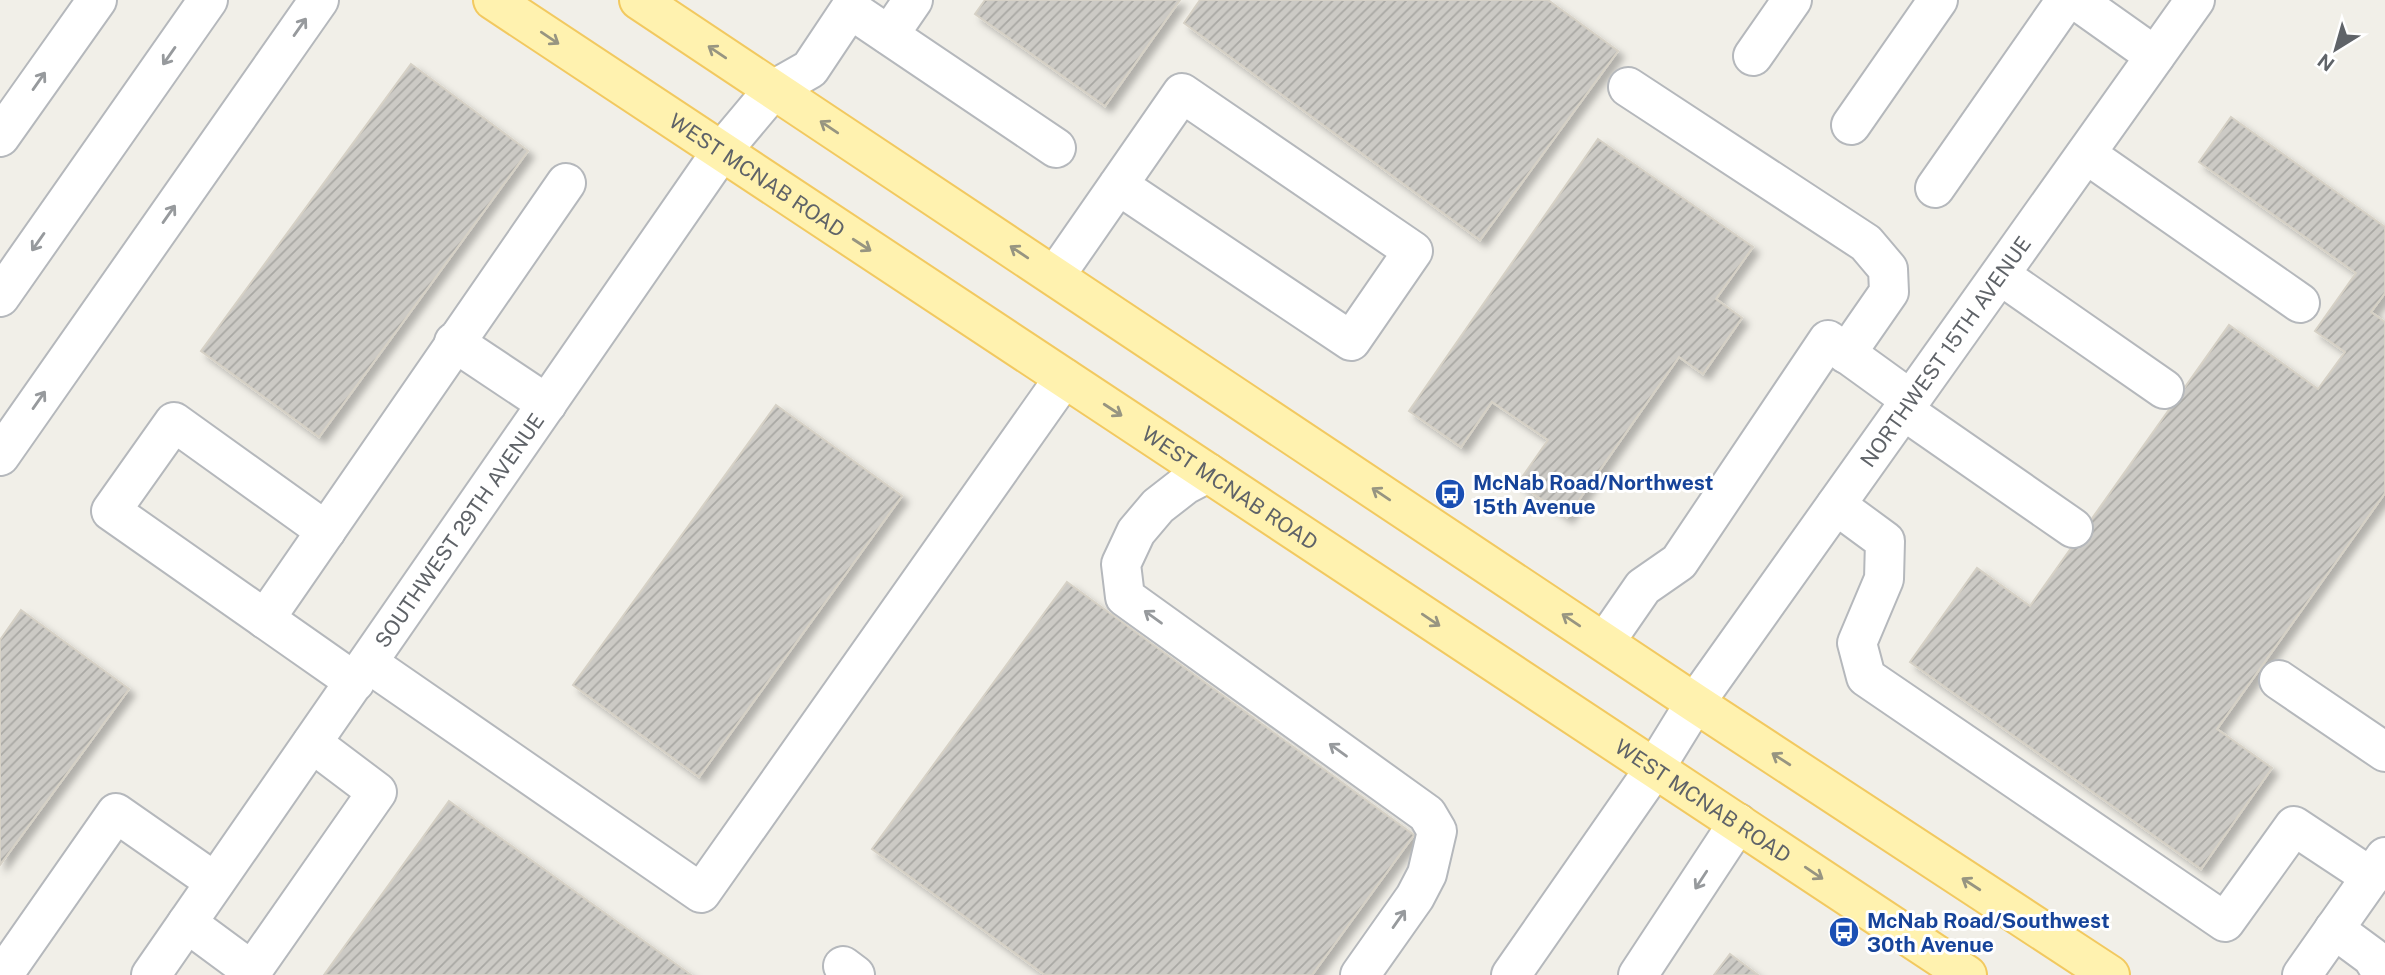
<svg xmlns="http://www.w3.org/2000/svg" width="2385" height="975" viewBox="0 0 2385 975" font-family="'Public Sans',sans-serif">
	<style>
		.building { fill: url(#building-hatch); stroke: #d6d1c6; stroke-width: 2; filter: url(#shadow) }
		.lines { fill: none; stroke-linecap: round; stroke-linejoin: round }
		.minor-casing { stroke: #b5b8bc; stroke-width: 42 }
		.major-casing { stroke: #f2c960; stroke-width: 42 }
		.minor { stroke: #fff; stroke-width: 38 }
		.major { stroke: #fff2af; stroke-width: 38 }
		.oneway { stroke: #979a9d }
		.oneway2 { stroke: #979581 }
		.labels { text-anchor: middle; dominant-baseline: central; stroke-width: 6; stroke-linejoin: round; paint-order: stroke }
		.street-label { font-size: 21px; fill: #5f6368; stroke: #fff }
		.transit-label { font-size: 21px; font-weight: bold; fill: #164399; stroke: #fff; text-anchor: start }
	</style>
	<defs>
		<pattern id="building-hatch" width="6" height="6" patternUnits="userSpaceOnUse" patternTransform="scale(1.75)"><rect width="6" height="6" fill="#cccac5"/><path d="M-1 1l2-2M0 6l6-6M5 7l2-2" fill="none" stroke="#a9a8a4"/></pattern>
		<filter id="shadow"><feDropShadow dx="6" dy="6" stdDeviation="3.5" flood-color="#0004"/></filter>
	</defs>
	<rect width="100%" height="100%" fill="#f1efe8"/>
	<g class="building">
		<polygon points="985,0 1180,0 1105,106 975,14"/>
		<polygon points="1200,0 1548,0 1618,51 1480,240 1184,23"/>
		<polygon points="411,64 528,151 319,437 201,351"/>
		<polygon points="2231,117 2385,227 2385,293 2371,312 2385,322 2385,493 2217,729 2272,768 2201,869 1910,662 1977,568 2030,606 2229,325 2318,389 2345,352 2315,331 2356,273 2199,162"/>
		<polygon points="1598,139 1753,247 1716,299 1742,318 1703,374 1679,357 1567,517 1518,483 1548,440 1492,402 1461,447 1409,411"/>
		<polygon points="776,405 902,496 699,777 573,685"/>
		<polygon points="1067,582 1414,835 1312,975 1045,975 872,849"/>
		<polygon points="21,610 129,689 0,865 0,640"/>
		<polygon points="449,801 691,975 324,975"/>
		<polygon points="1730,954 1758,975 1714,975"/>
	</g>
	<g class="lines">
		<g class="minor-casing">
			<g id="minor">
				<polyline points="2076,0 2155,56"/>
				<polyline points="889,35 913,0"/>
				<polyline points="1753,56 1792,0"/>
				<polyline points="1628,87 1866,243 1888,269 1889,292 1846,354"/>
				<polyline points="1851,125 1938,0"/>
				<polyline points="0,137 97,0"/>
				<polyline points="2086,154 2300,303"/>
				<polyline points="1935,188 2066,0"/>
				<polyline points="2000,275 2164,389"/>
				<polyline points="1055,276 1182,93 1413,251 1351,341 1118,185"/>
				<polyline points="0,297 208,0"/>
				<polyline points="454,342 547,404"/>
				<polyline points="1903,410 2073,528"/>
				<polyline points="0,456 319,0"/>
				<polyline points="1208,473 1185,485 1158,506 1136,532 1121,564 1125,597 1427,814 1437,831 1427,874 1415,897 1360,975"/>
				<polyline points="1836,505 1885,541 1884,579 1857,643 1866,677 2225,922 2294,826 2371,877"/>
				<polyline points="326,531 174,422 111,511 355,682"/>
				<polyline points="265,619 566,183"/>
				<polyline points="1605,642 1643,587 1679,562 1828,340 1911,400"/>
				<polyline points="368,663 701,893 1064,378"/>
				<polyline points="2279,680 2385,752"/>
				<polyline points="187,923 252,971 377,792 312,743"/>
				<polyline points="2334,929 2372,957 2383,975"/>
				<polyline points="843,966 855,975"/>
				<polyline points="3,975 116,813 215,882"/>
				<path id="s1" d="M151,975L721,152L773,90L810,69L850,9L1056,148"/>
				<path id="s2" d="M1511,975L1655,768L1695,703L2195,0"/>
				<polyline points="1638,975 1738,823"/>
				<polyline points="2302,975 2385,857"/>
			</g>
		</g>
		<g class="major-casing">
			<g id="major">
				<path id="s3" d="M493,0L1967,975"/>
				<polyline points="639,0 1695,703 2110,975"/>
			</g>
		</g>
		<use href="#minor" class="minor"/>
		<use href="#major" class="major"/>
	</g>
	<defs><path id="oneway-shaft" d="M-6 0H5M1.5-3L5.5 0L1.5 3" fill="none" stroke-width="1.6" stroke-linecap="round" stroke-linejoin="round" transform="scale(1.75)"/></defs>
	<g class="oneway">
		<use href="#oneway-shaft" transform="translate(300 27) rotate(-55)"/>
		<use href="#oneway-shaft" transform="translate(169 56) rotate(125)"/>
		<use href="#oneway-shaft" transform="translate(39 81) rotate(-55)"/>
		<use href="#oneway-shaft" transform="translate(169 214) rotate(-55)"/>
		<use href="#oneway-shaft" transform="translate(38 242) rotate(125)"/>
		<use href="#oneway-shaft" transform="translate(39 400) rotate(-55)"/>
		<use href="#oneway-shaft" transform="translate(1153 617) rotate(-144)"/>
		<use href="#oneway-shaft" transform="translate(1338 750) rotate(-144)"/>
		<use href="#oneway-shaft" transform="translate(1701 880) rotate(123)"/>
		<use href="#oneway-shaft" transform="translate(1399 919) rotate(-55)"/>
	</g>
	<g class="oneway2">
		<use href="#oneway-shaft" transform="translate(550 38) rotate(34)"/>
		<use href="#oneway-shaft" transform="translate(717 52) rotate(-146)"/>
		<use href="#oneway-shaft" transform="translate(829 127) rotate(-146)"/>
		<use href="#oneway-shaft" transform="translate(862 245) rotate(33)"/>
		<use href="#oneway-shaft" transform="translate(1019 252) rotate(-146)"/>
		<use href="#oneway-shaft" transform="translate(1113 410) rotate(33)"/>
		<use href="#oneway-shaft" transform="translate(1381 494) rotate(-146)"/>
		<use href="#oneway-shaft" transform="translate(1431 620) rotate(34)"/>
		<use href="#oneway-shaft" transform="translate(1571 620) rotate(-146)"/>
		<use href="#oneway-shaft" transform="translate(1781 759) rotate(-147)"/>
		<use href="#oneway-shaft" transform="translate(1814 873) rotate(34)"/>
		<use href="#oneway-shaft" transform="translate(1971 884) rotate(-147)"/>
	</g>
	<defs>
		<g id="bus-disc" transform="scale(1.575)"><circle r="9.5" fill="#1a4fb4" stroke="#fff"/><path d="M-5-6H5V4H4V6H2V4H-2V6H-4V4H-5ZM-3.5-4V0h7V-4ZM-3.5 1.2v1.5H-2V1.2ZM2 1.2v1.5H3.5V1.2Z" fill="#fff"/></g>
	</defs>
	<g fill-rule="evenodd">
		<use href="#bus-disc" x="1450" y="494"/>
		<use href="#bus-disc" x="1844" y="932"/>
	</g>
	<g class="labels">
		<g class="street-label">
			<text stroke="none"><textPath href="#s3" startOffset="317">WEST MCNAB ROAD</textPath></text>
			<text stroke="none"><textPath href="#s2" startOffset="760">NORTHWEST 15TH AVENUE</textPath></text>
			<text stroke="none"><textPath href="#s3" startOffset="884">WEST MCNAB ROAD</textPath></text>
			<text stroke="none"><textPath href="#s1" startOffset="541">SOUTHWEST 29TH AVENUE</textPath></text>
			<text stroke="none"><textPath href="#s3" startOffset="1451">WEST MCNAB ROAD</textPath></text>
		</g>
		<g class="transit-label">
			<text x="1473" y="482">McNab Road/Northwest<tspan x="1473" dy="24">15th Avenue</tspan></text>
			<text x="1867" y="920">McNab Road/Southwest<tspan x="1867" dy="24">30th Avenue</tspan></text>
		</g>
	</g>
	<g transform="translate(2336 49) rotate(217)" stroke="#ffffff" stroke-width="5" paint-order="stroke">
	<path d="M0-5L12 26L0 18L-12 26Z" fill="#5f6368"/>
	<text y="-10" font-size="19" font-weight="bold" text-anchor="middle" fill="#5f6368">N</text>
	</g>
</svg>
